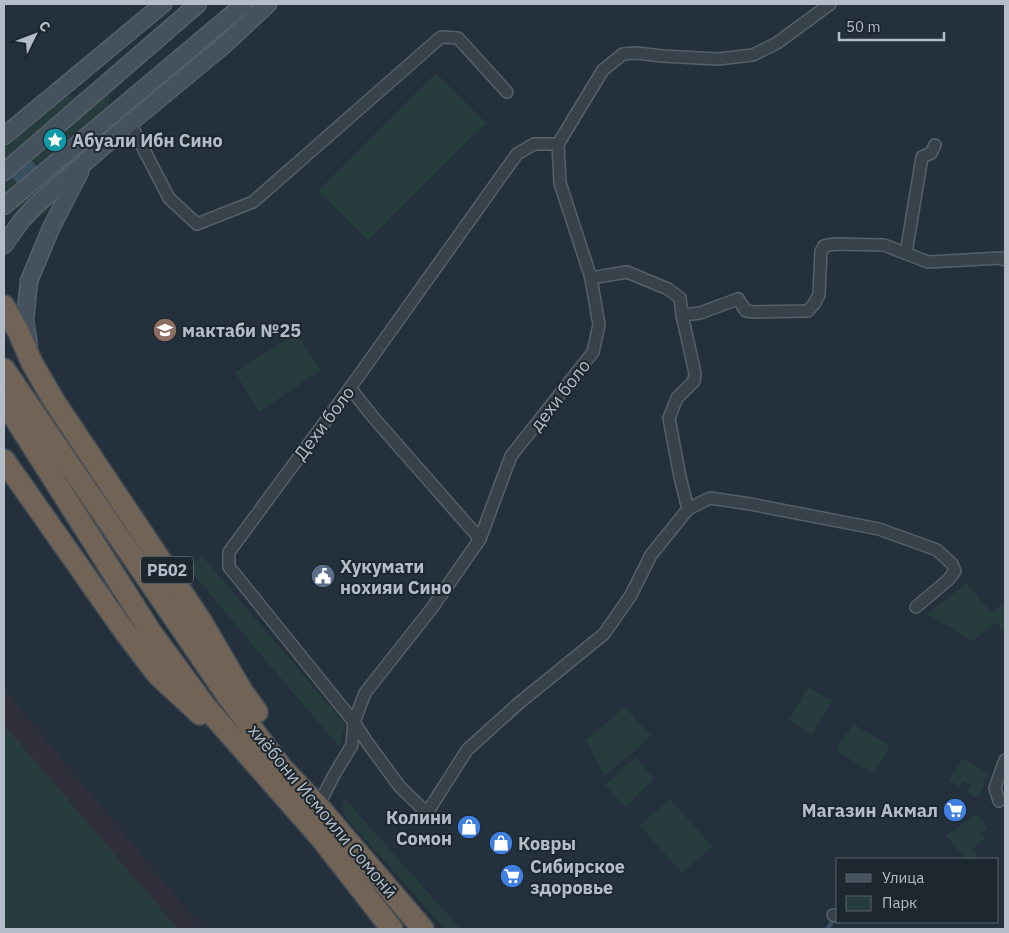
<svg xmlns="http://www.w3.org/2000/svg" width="1009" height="933" viewBox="0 0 1009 933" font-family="'IBM Plex Sans',sans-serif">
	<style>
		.medical { fill: #30303d }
		.green { fill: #273d3d }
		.water { fill: #3b4f63 }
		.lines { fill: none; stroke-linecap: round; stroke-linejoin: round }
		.stream { stroke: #3b4f63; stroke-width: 4.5 }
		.street-casing { stroke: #566069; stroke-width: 14 }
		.secondary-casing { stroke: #566069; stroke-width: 19 }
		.highway-casing { stroke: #434d56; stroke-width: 24 }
		.street { stroke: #38424b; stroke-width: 11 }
		.secondary { stroke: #46515e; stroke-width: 16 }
		.highway { stroke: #716456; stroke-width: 21 }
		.labels { text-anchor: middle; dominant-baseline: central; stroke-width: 4; stroke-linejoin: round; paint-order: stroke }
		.shield { fill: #1d2730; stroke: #87909a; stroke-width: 1 }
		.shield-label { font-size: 16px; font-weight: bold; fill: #b4bdc7 }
		.poi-label { font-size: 18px; font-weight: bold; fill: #b4bdc7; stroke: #1d2730; text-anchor: start }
		.street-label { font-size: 18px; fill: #b4bdc7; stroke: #1d2730 }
	</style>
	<rect width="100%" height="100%" fill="#24303b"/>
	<polygon class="medical" points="4,690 203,929 4,929"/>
	<g class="green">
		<polygon points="436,73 486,123 368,240 318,191"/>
		<polygon points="93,83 101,88 110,96 107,112 102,130 97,159 87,177 31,225 4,194 4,127 50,90 73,97"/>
		<polygon points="297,333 321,370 259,412 235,372"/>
		<polygon points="202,556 345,724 339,747 188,568"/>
		<polygon points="967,583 991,613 1005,602 1005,633 996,622 973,641 927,614"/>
		<polygon points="808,687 832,701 812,734 789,720"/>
		<polygon points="625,707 651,736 605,776 586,740"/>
		<polygon points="853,724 890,746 873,774 836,750"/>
		<polygon points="4,725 178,929 4,929"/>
		<polygon points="636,757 654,779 625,807 605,785"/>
		<polygon points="963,758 988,774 982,784 985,785 977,798 967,792 971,785 963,781 960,787 949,780"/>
		<polygon points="343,797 455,923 459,928 458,929 445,929 347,819 343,811"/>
		<polygon points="670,799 712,846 682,873 640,826"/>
		<polygon points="977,814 987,828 980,833 985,839 972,849 980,859 966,859 946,836"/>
	</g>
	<polygon class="water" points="25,152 37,167 18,184 6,170"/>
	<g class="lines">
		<polyline class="stream" points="827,929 836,917"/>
		<g class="street-casing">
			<g id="street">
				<polyline points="130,123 169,198 197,224 253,202 441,37 458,38 507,92"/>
				<polyline points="558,144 534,144 517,154 350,388 229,552 229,567 238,578 354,722 367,742 400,787 427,813 467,750 519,703 604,634 631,595 651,555 688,509 680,477 669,418 677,398 694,381 695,373 682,315 700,313 738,299 746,311 753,312 808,311 814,304 819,295 821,252 824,246 835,244 884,245 928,262 1001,258 1005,260"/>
				<polyline points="906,253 922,157 931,153 935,145"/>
				<polyline points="591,278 627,272 668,289 680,298 682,315"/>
				<polyline points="350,388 373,417 480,539"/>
				<polyline points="688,509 710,498 750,504 879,529 937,550 952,564 955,571 948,580 916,607"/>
				<polyline points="999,801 995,788 1005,760"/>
				<polyline points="318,806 334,775 352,745 354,722 365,693 432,608 480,539 511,456 593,352 599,325 591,278 560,183 558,144 603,70 623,54 637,53 662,56 718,59 753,55 777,43 830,4"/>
				<polyline points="833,915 837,916"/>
			</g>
		</g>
		<g class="secondary-casing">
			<g id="secondary">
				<polyline points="4,136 163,4"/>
				<polyline points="4,172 198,4"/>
				<polyline points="4,206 244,4"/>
				<polyline points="4,245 22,220 35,206 130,123 223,46 268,4"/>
				<polyline points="29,346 25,320 29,281 51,228 80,172"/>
			</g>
		</g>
		<g class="highway-casing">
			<g id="highway">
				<polyline points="4,306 19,333 32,363 54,401 201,621 242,691 257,712"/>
				<polyline points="4,369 229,698 282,768 318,806 423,929"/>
				<polyline points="4,401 150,631 205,706 321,838 392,929"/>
				<polyline points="4,460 125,632 157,674 200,714"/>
			</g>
		</g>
		<use href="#street" class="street"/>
		<use href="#secondary" class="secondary"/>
		<use href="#highway" class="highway"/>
	</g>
	<defs>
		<g id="sight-disc" transform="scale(1.25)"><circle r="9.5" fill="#0f9aa8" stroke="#1d2730"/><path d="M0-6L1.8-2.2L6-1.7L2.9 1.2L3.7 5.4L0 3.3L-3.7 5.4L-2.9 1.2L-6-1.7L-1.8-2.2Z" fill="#fff"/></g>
		<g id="school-disc" transform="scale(1.25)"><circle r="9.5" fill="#8d6e63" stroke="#1d2730"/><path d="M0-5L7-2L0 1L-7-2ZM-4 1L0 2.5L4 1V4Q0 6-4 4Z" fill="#fff"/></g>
		<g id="civic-disc" transform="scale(1.25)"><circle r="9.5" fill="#5c6f8a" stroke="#1d2730"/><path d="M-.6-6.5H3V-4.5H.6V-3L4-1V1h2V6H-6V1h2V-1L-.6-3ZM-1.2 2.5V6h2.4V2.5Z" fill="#fff"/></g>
		<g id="supermarket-disc" transform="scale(1.25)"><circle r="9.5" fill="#3f7fe0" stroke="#1d2730"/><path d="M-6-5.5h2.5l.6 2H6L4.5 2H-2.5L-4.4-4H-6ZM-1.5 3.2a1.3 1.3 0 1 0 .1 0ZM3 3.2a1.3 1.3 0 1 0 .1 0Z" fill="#fff"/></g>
		<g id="shop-disc" transform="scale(1.25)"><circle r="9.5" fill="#3f7fe0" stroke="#1d2730"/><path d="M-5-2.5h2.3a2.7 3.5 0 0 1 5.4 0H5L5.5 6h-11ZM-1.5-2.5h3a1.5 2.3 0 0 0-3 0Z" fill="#fff"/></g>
	</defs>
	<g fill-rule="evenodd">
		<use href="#sight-disc" x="55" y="140"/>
		<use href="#school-disc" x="165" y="330"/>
		<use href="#civic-disc" x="323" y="576"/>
		<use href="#supermarket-disc" x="955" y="810"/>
		<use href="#shop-disc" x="469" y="827"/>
		<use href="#shop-disc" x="501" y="843"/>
		<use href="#supermarket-disc" x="512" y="876"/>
	</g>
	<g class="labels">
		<rect class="shield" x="141" y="556.5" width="52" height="27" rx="4"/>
		<g class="shield-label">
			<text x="167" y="570">РБ02</text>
		</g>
		<g class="poi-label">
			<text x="72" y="140">Абуали Ибн Сино</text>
			<text x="182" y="330">мактаби №25</text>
			<text x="340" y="566">Хукумати<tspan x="340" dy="21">нохияи Сино</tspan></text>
			<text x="938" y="810" text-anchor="end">Магазин Акмал</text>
			<text x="452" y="817" text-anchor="end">Колини<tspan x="452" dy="21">Сомон</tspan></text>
			<text x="518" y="843">Ковры</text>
			<text x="530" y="866">Сибирское<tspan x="530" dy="21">здоровье</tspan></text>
		</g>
		<g class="street-label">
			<text transform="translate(560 395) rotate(-52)">дехи боло</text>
			<text transform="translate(324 423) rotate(-53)">Дехи боло</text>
			<text transform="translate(323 811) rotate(50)">хиёбони Исмоили Сомонӣ</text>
		</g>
	</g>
	<rect width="1009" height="933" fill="none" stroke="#b4bdc7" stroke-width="10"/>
	<rect x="836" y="858" width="162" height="65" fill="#1d2730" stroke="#59636c"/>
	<rect x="846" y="874" width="25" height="8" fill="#46515e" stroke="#59636c"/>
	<text x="882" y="883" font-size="15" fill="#b4bdc7">Улица</text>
	<rect x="846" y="896" width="25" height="15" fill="#273d3d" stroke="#59636c"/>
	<text x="882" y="908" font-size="15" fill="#b4bdc7">Парк</text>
	<g transform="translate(35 35) rotate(48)" stroke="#1d2730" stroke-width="4" paint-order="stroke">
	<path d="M0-4L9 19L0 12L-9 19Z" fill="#b4bdc7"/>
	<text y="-8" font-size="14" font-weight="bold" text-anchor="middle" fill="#b4bdc7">С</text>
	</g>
	<path d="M839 32v8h105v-8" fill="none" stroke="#b4bdc7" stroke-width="2.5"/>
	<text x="846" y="32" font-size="15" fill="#b4bdc7" stroke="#1d2730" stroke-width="4" paint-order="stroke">50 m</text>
</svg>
